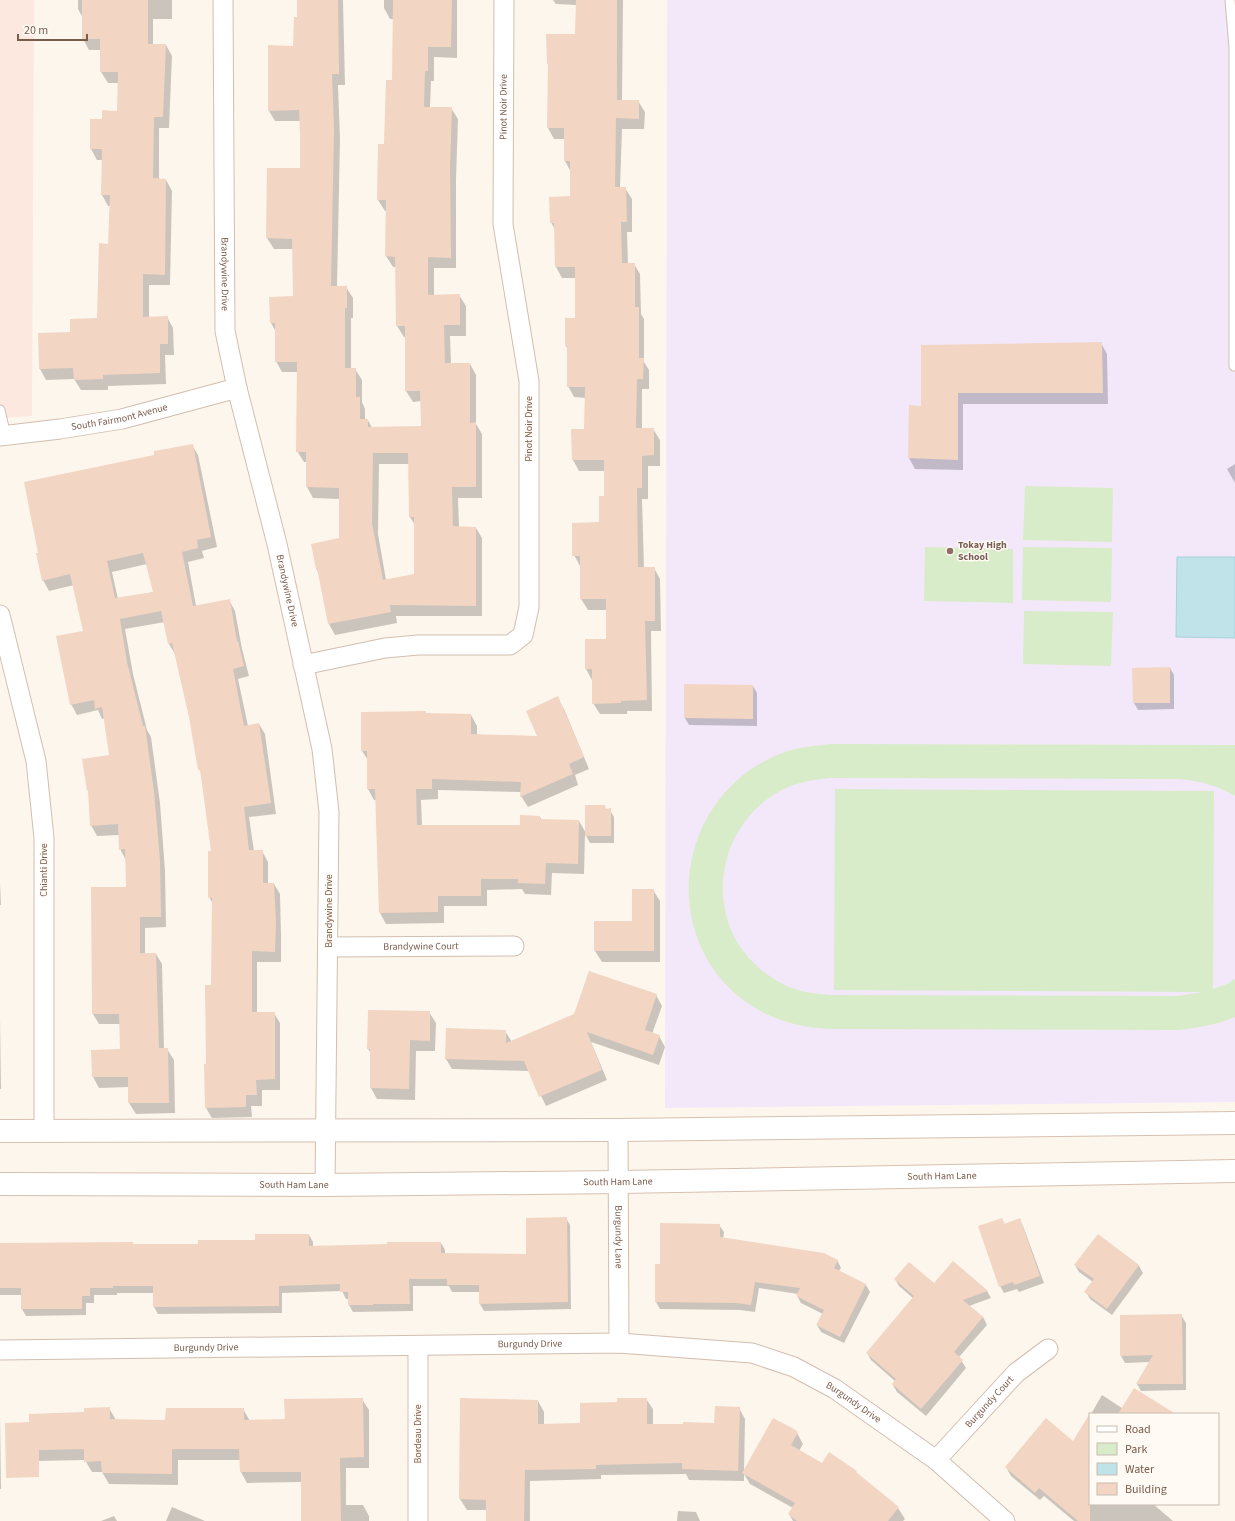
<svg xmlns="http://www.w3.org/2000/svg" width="1235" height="1521" viewBox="0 0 1235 1521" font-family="'Source Sans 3',sans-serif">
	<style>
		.commercial { fill: #fde8e0 }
		.education { fill: #f3e8fa }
		.green { fill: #d8ecc9 }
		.water { fill: #bfe3e8; stroke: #a5d3da }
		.shadow { fill: #0003; fill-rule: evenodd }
		.building { fill: #f3d5c3; fill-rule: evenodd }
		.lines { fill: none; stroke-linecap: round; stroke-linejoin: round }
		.service-casing { stroke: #d1beb0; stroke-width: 11 }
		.minor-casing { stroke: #d1beb0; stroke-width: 21 }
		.secondary-casing { stroke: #d6c0b0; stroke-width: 24 }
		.service { stroke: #fff; stroke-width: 9 }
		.minor { stroke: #fff; stroke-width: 19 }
		.secondary { stroke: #fff; stroke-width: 22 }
		.education-dot { fill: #8d6e63; stroke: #fffaf3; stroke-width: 1.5 }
		.labels { text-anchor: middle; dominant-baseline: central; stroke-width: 3; stroke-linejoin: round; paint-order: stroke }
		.street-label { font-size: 10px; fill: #7a5c4d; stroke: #fffaf3 }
		.education-label { font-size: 10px; font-weight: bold; fill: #785e54; stroke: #fffaf3; text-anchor: start }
	</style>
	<rect width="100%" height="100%" fill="#fdf6ec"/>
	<polygon class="commercial" points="0,0 34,0 32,416 0,418"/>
	<polygon class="education" points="667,0 1235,0 1235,1102 665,1108"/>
	<g class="green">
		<polygon points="1025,486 1113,488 1112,542 1023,540"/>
		<polygon points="925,547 1013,549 1013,603 924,601"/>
		<polygon points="1023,547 1112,548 1111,602 1022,600"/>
		<polygon points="1024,611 1113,612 1111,666 1023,664"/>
		<path d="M830,744L1235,745V796C1217,785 1199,781 1178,779L830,778C813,780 796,782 780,791C721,823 703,905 748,957C762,972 778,984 798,990C809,993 819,994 831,995L1178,996L1203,992L834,990L835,789L1214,791L1213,989L1227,984L1235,979V1017C1216,1025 1198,1028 1178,1030L831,1029C808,1028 787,1024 766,1014C653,957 668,794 785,752C799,747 815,746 830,744Z"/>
	</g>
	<polygon class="water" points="1177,557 1235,557 1235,638 1176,637"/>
	<g class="shadow">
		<polygon points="78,0 172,0 172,19 153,19 153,45 166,45 172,56 169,128 159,128 159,180 166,180 172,191 170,285 149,285 149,318 167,317 173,328 174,355 165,355 166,384 108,386 108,390 81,390 74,379 46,380 40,369 71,333 98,319 109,245 110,206 108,206 102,195 103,160 97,160 91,149 103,120 118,112 119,83 108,83 101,72 101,50 89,50 83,39 83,18 78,9"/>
		<path d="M298,0H343L345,85H338L340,139L337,287H346L353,298V318H351V369H355L362,380V402L365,409V420H368L372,428L422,427L421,401L413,402L406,391V337H404L397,326L396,267H393L386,256L387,211H385L378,200L379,145H385L393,81L394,19H390L384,8V0H457V58L434,57V81H431L430,108H451L458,119L456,180V268H434V296L459,295L466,306V336H450L451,364H470L476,375V424L482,434V498H458L459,527L476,528L482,538V616H396L397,623L335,635L329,624L319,574L316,568L340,539V499L313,498L307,487V462H304L297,451L298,372H282L276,361V332L271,323L294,297L293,249H274L267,238L301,169L300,121H275L269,111L294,47L298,18ZM379,464H409L410,517L415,525V575L386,580L378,534Z"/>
		<polygon points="553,0 623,0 622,101 638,101 645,112 644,129 622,129 620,188 625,188 632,199 632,232 627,232 628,264 634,264 640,274 641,314 644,319 644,362 649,370 649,389 642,389 642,429 653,429 660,440 660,466 648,466 648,499 642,499 644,568 654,568 660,579 661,631 651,631 652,711 627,711 627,714 600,714 593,703 592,680 586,669 607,640 607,610 588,610 581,599 581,566 580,566 574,555 600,523 605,496 605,471 579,471 573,460 572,430 585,430 586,398 574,397 568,386 568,350 566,346 576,319 576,278 562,278 556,267 555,230 551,222 571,197 571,172 565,161 565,139 554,139 548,128 549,67 548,64 547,35 576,35 577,5 556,4"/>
		<polygon points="1101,343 1107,354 1108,404 963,404 963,470 915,469 909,458 922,407 922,346"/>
		<path d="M192,445L198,455L217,547L202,551L204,558L188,562L196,606L229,600L235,611L242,649L249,676L238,679L248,726L259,724L265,734L276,814L249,817L254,851H262L268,862V884H274L280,894L281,934V962H257V1013H274L280,1023V1090H262V1106H251L252,1117L212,1118L206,1108L212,986L213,904L209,897L212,852L201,772L199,769L190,717L175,654L169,644L165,622L125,629L133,674L147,730L151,737L160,803L165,871L166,927L145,928V954H156L162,964L164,1049H167L174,1060L175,1113L136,1114L129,1103V1087L99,1088L93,1077L92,1051L121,1050V1024H99L93,1014L127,888L126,860L120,849L119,835L97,836L91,825L89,793L88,790L110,756L105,718L102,719L98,710L77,715L71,704L84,632L74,585L49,591L43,580L39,553L156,456ZM147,564L154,592L118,599L112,572Z"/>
		<polygon points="1235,464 1235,483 1227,469"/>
		<polygon points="1170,668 1174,675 1174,709 1138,710 1134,703"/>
		<polygon points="753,686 757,693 757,726 689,725 685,718"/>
		<polygon points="557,698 564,709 589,769 575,775 578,785 528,807 521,796 522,792 438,790 438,799 421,800 422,826 521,826 540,817 542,820 579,821 586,833 606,810 610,810 614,817 614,843 590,843 585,834 584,874 552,873 551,895 525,894 522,889 487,890 487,906 444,906 444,923 386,924 380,913 377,800 374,800 368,789 368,760 362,751 426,714 471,715 477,726 477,735 538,737"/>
		<polygon points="0,883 1,905 0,905"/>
		<polygon points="653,890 660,901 660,962 602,962 595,951 595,922 633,922"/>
		<polygon points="656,995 662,1006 652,1034 659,1036 665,1047 659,1065 591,1042 607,1080 546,1106 529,1071 452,1069 446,1059 447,1030 505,1031 512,1042"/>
		<polygon points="429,1012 436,1023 435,1051 416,1051 415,1100 377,1099 371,1088 371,1053 368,1049"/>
		<polygon points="0,1017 1,1089 0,1089"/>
		<polygon points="566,1218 570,1225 571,1309 484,1311 480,1304 480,1292 452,1292 449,1286 413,1286 413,1311 353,1312 349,1305 349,1299 346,1299 342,1291 282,1293 282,1313 158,1314 154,1307 154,1293 117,1293 117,1295 94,1295 94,1303 86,1303 86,1315 26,1316 22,1309 22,1295 0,1295 0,1244 199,1245 256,1241 309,1235 313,1242 313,1247 441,1243 445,1250 445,1254 527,1255"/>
		<polygon points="1019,1219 1023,1226 1044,1283 1019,1292 1017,1289 1004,1293 1000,1286 1005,1224"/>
		<polygon points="719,1225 724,1232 723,1239 837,1260 841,1268 839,1271 866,1285 870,1292 844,1343 821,1332 817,1325 823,1314 801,1303 797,1296 798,1294 759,1288 755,1312 740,1310 660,1309 656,1302 661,1265"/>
		<polygon points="1098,1235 1139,1266 1143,1273 1112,1315 1090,1299 1086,1292 1093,1282 1079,1272 1075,1265"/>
		<polygon points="953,1262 987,1291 991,1298 969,1306 983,1317 987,1325 959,1357 966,1368 926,1416 897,1392 893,1385 896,1382 871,1360 867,1353 914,1299 899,1286 895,1279 934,1285"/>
		<polygon points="1181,1315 1186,1323 1186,1390 1141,1391 1137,1384 1150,1362 1125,1363 1121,1356"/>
		<polygon points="1102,1395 1122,1408 1170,1414 1091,1414"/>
		<polygon points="362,1399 369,1410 369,1468 346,1468 346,1505 363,1505 369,1516 369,1521 302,1521 302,1482 247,1483 241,1472 241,1460 178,1460 178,1485 109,1484 102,1472 92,1472 85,1460 37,1461 30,1450 85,1413 109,1408 116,1420 166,1421 243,1409 250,1421 286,1420"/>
		<polygon points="461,1399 538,1401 544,1412 544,1424 581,1424 618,1403 646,1399 653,1409 653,1425 715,1424 739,1408 745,1419 744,1473 797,1433 803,1444 799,1451 822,1464 856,1472 858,1475 898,1508 905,1519 903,1521 793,1521 789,1514 793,1508 750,1484 744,1474 744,1481 689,1480 686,1474 601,1475 601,1479 530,1481 530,1521 487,1521 487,1510 467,1510 460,1499"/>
		<polygon points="0,1414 1,1489 0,1489"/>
		<polygon points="1090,1415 1090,1504 1153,1504 1173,1521 1074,1521 1044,1496 1040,1500 1011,1476 1006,1467 1073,1442"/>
		<polygon points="172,1507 205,1521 166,1521"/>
		<polygon points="678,1511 696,1512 700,1521 677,1521"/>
		<polygon points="114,1516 117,1521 101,1521"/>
	</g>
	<g class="building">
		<polygon points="82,0 148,0 148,44 166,44 163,117 154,117 153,178 166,179 165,275 143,274 143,317 168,316 168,344 160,344 160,373 103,375 103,379 74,380 73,368 39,369 38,333 70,332 70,319 97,318 99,243 108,244 110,195 101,195 102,149 90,149 90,119 102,119 102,110 117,111 118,72 100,72 100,39 82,39"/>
		<path d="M297,0H338L339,74H332L334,128L331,286H347V308H345V368H356V397H360V419H368V427L421,426L420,391H405V326H396L395,257L385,256L386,200H377L378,144H384L386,80H392L393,0H452L451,47H428V71H425L424,107H452L450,168L451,258L428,257V295L460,294V325H444L445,363H470V423L476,422V487H452L453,526L476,527V606L390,605L391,612L328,624L317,568L316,569L311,544L339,538V488L306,487V452H296L297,362H275V323H270L269,297L293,296L292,239L266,238L267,168H300V135L299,110L268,111V45L293,46L294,17H297ZM373,453H408L409,517H414V574L383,580L372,523Z"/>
		<polygon points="576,0 617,0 617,100 639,100 639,119 616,118 615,187 626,187 627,222 621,222 622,263 635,263 635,307 639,307 639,358 644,358 643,379 637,379 636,428 654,428 654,455 642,456 642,488 637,488 638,567 655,567 655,621 645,621 647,700 621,701 621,703 592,704 592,669 585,669 585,639 606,639 606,599 580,599 580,556 572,556 572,523 599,522 599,496 604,496 604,460 572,460 571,429 584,429 585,387 567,387 567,346 565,346 565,318 575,318 575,267 555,267 554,223 550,223 549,197 570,196 570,161 564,161 564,128 547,128 548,64 547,64 546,34 575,34"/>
		<polygon points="1102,342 1103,393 958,393 958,460 908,458 909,405 921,406 921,345"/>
		<path d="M193,444L211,537L197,540L198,548L182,552L193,606L230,599L237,641H238L244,666L233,669L244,726L259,723L271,803L244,807L249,850H263V883H274L276,922L275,952L252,951V1012H275V1079L256,1080L257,1095H246V1107L205,1108L204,1064H206L205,985H211L212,898H208V851H211L200,769L198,770L189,717L172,643L168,644L161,611L120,619L127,662L143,726H145L154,792L160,860L161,917H140V953H156L159,1048H168L169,1103H128V1077H92L91,1050L120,1049L119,1014H92L91,887H126L125,849L119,850L118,824L90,826L88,790L87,791L82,759L109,755L102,707L95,709L94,700L70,705L56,636L83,631L70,574L42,581L36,553H38L24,482L154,455V451ZM143,553L153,592L115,598L107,561Z"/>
		<polygon points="1170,667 1170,703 1133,703 1132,668"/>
		<polygon points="684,684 753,685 753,719 684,718"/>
		<polygon points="558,696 584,757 569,764 573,774 520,797 521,782 432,779 432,789 416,789 417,825 520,825 520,815 540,816 540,819 579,820 578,864 546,863 545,884 518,883 518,879 481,879 481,896 438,896 438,912 379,913 375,789 367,789 367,751 361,751 361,712 426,711 426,713 471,714 471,734 537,736 526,711"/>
		<polygon points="585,805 605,805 606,809 611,808 611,836 585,836"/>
		<polygon points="632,889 654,889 654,951 594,951 594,921 632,921"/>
		<polygon points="589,971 657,994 645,1030 660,1035 653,1055 587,1032 602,1070 539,1097 524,1061 445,1059 446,1028 506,1030 506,1043 574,1014"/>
		<polygon points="368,1010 430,1011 430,1041 410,1040 409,1089 370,1088 370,1049 367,1049"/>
		<polygon points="567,1217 568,1302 479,1304 479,1285 447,1285 447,1279 409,1279 410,1304 373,1304 373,1305 348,1305 348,1292 340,1292 340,1284 279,1286 279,1306 153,1307 153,1286 113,1286 113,1288 90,1288 90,1296 82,1296 82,1309 21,1309 21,1288 0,1288 0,1243 133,1242 133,1244 198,1244 198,1240 255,1240 255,1234 309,1234 309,1246 387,1244 387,1242 441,1242 441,1253 526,1254 526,1218"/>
		<polygon points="1002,1218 1005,1224 1020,1218 1040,1276 1014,1285 1013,1282 999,1287 978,1226"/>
		<polygon points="660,1223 720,1224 720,1237 824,1253 838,1260 834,1268 866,1284 840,1337 816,1325 824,1310 796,1296 800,1288 755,1282 751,1305 736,1303 655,1302 655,1264 660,1264"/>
		<polygon points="1098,1234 1139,1265 1107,1309 1084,1292 1094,1279 1074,1265"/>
		<polygon points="953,1261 988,1291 963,1300 983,1317 954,1352 963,1360 921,1409 892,1384 896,1379 866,1353 914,1296 894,1279 909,1262 934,1283"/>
		<polygon points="1182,1314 1183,1384 1136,1384 1153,1355 1120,1356 1120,1315"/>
		<polygon points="1134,1388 1176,1414 1118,1414"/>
		<polygon points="363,1398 364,1457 340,1458 341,1521 301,1521 301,1472 240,1472 239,1449 172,1449 172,1474 102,1473 101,1461 84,1462 84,1449 39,1450 39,1477 6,1478 5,1423 29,1422 29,1414 84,1412 84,1408 110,1407 110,1419 165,1420 166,1408 244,1408 244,1420 285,1419 284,1399"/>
		<polygon points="460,1398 538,1400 538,1424 580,1423 580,1403 617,1402 617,1398 647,1398 647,1424 683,1424 683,1422 714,1423 715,1406 740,1407 738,1471 682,1469 682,1463 596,1465 596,1469 525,1470 524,1521 486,1521 486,1500 459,1499"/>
		<polygon points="1090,1413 1090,1521 1078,1521 1039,1488 1035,1493 1005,1467 1046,1418 1073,1441"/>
		<polygon points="773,1418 794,1429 798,1432 791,1445 822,1463 829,1452 857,1471 856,1472 899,1507 888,1521 797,1521 788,1514 795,1503 742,1473"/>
	</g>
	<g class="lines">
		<g class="service-casing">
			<g id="service">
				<polyline points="1230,0 1234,48 1234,366"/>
				<polyline points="0,410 6,436"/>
			</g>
		</g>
		<g class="minor-casing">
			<g id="minor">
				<path id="s1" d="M223,0L225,331L237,388L277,544L322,749L329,812L325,1185"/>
				<path id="s2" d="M0,436L60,429L122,419L237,388"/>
				<polyline points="0,615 36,761 44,838 44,1131"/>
				<path id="s3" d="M303,665L385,648L418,645H510L523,635L529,607V381L503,224L504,0"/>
				<path id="s4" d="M328,947L514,946"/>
				<path id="s5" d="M618,1130L619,1343"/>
				<path id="s6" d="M0,1350L619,1343L752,1353L794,1367L835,1389L936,1460L1005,1521"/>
				<path id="s7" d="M936,1460L1016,1373L1048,1349"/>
				<polyline points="418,1521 418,1347"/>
			</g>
		</g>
		<g class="secondary-casing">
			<g id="secondary">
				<polyline points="0,1131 618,1130 1235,1123"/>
				<path id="s8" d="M0,1184L325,1185L619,1182L1235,1171"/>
			</g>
		</g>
		<use href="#service" class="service"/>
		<use href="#minor" class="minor"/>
		<use href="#secondary" class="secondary"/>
	</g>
	<circle class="education-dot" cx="950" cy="551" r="4"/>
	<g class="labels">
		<g class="street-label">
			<text stroke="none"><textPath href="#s3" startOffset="756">Pinot Noir Drive</textPath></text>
			<text stroke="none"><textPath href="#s1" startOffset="274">Brandywine Drive</textPath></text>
			<text stroke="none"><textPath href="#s2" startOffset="121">South Fairmont Avenue</textPath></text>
			<text transform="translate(529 429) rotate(-90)">Pinot Noir Drive</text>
			<text stroke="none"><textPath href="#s1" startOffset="598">Brandywine Drive</textPath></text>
			<text transform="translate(44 870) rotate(-90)">Chianti Drive</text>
			<text transform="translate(329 911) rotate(-90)">Brandywine Drive</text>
			<text stroke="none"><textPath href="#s4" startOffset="93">Brandywine Court</textPath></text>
			<text stroke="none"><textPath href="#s8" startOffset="942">South Ham Lane</textPath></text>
			<text stroke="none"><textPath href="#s8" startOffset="618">South Ham Lane</textPath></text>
			<text stroke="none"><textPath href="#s8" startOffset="294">South Ham Lane</textPath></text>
			<text stroke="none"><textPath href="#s5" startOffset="107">Burgundy Lane</textPath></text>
			<text stroke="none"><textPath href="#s6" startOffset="530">Burgundy Drive</textPath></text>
			<text stroke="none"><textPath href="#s6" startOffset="206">Burgundy Drive</textPath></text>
			<text stroke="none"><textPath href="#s7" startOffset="79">Burgundy Court</textPath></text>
			<text stroke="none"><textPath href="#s6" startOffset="866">Burgundy Drive</textPath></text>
			<text transform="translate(418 1434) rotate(-90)">Bordeau Drive</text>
		</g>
		<g class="education-label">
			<text x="958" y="545">Tokay High<tspan x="958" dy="12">School</tspan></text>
		</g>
	</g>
	<rect x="1089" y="1413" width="130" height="92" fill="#fffaf3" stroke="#cabbb1"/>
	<rect x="1097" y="1426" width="20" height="6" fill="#ffffff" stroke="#cabbb1"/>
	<text x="1125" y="1433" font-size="12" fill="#7a5c4d">Road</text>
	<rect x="1097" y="1443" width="20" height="12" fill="#d8ecc9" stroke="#cabbb1"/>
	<text x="1125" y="1453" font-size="12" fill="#7a5c4d">Park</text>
	<rect x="1097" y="1463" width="20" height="12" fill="#bfe3e8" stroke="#cabbb1"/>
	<text x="1125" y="1473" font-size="12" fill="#7a5c4d">Water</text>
	<rect x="1097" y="1483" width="20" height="12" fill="#f3d5c3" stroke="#cabbb1"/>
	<text x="1125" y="1493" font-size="12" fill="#7a5c4d">Building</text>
	<path d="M18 34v6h69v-6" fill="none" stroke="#7a5c4d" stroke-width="2"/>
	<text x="24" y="34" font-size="12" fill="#7a5c4d" stroke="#fffaf3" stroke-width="3" paint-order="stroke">20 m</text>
</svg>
